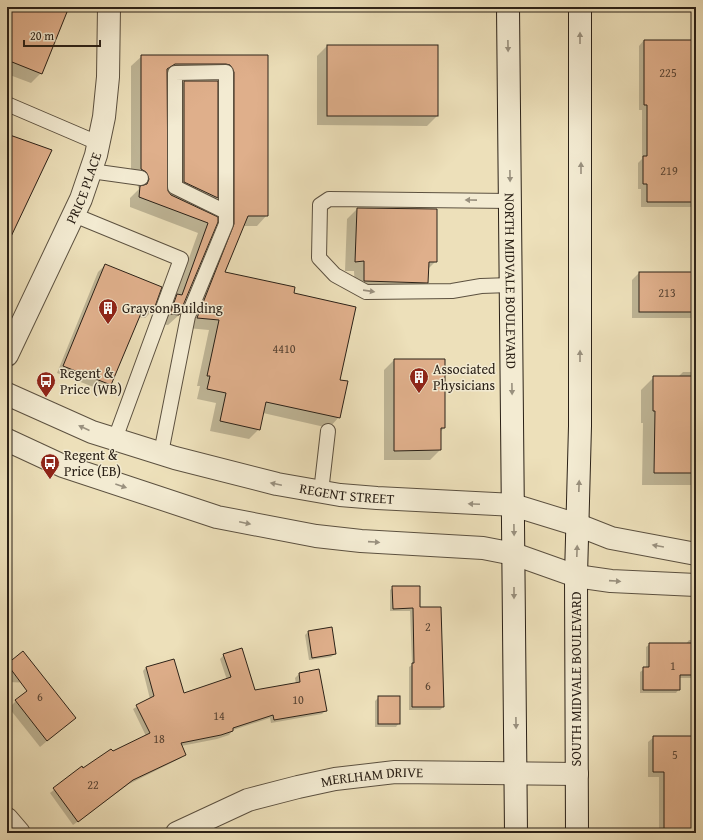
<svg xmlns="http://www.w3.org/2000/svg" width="703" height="840" viewBox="0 0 703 840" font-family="'Gentium Book Plus',serif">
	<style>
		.shadow { fill: #0003 }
		.building { fill: #dfaf8b; stroke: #2b2117 }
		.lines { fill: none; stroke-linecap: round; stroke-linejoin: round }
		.service-casing { stroke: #5c5140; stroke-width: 16 }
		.minor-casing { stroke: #5c5140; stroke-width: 24 }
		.tertiary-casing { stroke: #5c5140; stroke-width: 24 }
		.secondary-casing { stroke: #2b2117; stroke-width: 24 }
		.service { stroke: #f3ebd2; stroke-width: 14 }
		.minor { stroke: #f3ebd2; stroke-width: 22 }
		.tertiary { stroke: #f3ebd2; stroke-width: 22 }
		.secondary { stroke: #f3ebd2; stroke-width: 22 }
		.oneway { fill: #99907e }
		.labels { text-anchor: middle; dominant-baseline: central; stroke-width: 3; stroke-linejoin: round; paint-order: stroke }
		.number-label { font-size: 12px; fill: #584434 }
		.street-label { font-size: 14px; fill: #2b2117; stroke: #f3ebd2 }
		.poi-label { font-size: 14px; fill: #2b2117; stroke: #f3ebd2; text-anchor: start }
	</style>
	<rect width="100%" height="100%" fill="#ede0ba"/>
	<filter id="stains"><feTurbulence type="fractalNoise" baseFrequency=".005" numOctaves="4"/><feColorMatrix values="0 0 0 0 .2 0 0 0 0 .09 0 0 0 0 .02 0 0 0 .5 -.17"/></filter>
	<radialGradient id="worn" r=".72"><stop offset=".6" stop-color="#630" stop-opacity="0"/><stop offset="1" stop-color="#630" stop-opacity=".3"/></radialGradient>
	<g class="shadow">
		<polygon points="7,7 51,7 41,73 31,83 7,74"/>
		<polygon points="644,40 691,75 696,75 696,204 693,207 641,207 641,189 638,189 638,163 642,159 642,110 639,110 639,46"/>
		<polygon points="327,46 437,116 427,126 317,125 317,56"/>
		<polygon points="142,56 267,56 267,215 257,226 243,226 223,273 292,294 339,380 339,417 329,428 263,413 259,429 249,439 210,431 216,403 197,399 200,386 197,386 209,330 187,328 225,235 224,78 215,73 166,74 167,192 171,196 171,95 184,82 216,82 216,198 203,211 216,218 179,315 168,325 160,324 167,305 175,297 198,233 130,207 130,198 139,189 136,182 131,180 131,66"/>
		<polygon points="357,209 436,261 428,269 427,282 417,292 355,291 354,271 345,271 347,219"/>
		<polygon points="105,265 152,311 145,318 138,317 110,384 104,391 57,373 98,272"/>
		<polygon points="639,273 696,273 696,318 632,318 632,280"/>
		<polygon points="394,360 444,428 440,432 440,450 430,460 384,460 384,370"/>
		<polygon points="683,372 696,372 696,485 642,485 643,423 641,423 641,390 654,377 678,377"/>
		<polygon points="393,587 419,608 443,707 440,710 409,710 409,667 412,665 410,611 390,611 390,590"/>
		<polygon points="308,632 335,654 331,657 309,660 305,635"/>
		<polygon points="689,640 696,640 696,678 679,678 679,689 676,693 640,693 640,672 646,668 646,647 650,644 686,644"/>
		<polygon points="23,653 35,683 7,682 7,666"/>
		<polygon points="224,655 255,692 296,684 295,678 299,674 319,670 326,710 322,714 271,723 270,718 233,730 229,735 217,739 181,746 185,754 181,758 129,784 73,825 50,793 82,768 83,770 112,752 146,736 133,709 150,699 143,671 146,667 183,694 227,680 220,659"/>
		<polygon points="379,697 399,723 396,727 375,727 375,701"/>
		<polygon points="16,701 74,718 40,747 9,708"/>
		<polygon points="654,737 696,737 696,833 659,833 659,777 648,777 648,742"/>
	</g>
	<g class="building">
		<polygon points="7,7 54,7 67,12 42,74 7,60"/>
		<polygon points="644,40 692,40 692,138 696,138 696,202 647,202 647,184 643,184 643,156 647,156 647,105 644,105"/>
		<rect x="327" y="45" width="111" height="71"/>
		<polygon points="141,55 268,55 268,216 248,216 225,272 295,287 294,293 356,307 340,380 348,381 340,418 266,402 260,430 220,421 226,393 207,389 210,376 207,376 219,320 197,318 234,224 234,72 230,65 226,64 175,64 167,69 168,191 171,195 218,217 218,222 179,315 170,314 177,294 182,295 208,223 139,197 140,186 147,184 149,179 146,172 141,169"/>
		<polygon points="184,81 218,81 218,198 184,182"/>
		<polygon points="7,134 52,150 7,245"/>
		<polygon points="357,208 437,209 437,262 429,262 428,283 364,281 364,261 355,262"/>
		<polygon points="105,264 162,287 153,312 142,311 111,385 63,366"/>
		<rect x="639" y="272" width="57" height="40"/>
		<polygon points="394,359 445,359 445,428 441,428 441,450 394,451"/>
		<polygon points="653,376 696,376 696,473 654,473 655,411 653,411"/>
		<polygon points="392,586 420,586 420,607 441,607 444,707 412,707 412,663 414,663 413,608 393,609"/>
		<polygon points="332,627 336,654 312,658 308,631"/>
		<polygon points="649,643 696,643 696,675 680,675 680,690 643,690 643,667 649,667"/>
		<polygon points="242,648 255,690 300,682 299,673 319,669 327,711 274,720 273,715 233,728 233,731 221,735 181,743 186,755 133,780 78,822 53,788 82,766 83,768 111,749 113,751 150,733 136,705 154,696 146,667 174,659 184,693 231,677 223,654"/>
		<polygon points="23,651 76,718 47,741 15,700 27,691 7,664"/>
		<rect x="378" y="696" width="22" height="28"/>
		<polygon points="653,736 696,736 696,833 664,833 664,772 653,772"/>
	</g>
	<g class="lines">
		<g class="service-casing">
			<g id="service">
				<polyline points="7,104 98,143"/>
				<polyline points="91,171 141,178"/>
				<polyline points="510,201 329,199 320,205 319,258 335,275 366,292 452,291 481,286 511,285"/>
				<polyline points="74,215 181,259 115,439"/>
				<polyline points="161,453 188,316 226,224 226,72 175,73 175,187 226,212"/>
				<polyline points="321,492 328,431"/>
			</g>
		</g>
		<g class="minor-casing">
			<g id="minor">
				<path id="s1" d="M7,355L81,199L96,155L104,117L108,77L109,7"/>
				<polyline points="7,819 19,833"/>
				<path id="s2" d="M177,833L248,800L298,787L335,779L395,772L577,774"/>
			</g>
		</g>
		<g class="tertiary-casing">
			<g id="tertiary">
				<path id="s3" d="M7,394L92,432L175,458L277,484L340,495L377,498L513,505L578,525L611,538L696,554"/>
				<polyline points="7,440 63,466 217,517 316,536 361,541 483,548 514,554 576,576 611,581 696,585"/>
			</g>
		</g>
		<g class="secondary-casing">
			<g id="secondary">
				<path id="s4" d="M508,7L516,833"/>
				<polyline points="577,833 576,576 580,426 580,7"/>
			</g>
		</g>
		<use href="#service" class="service"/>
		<use href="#minor" class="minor"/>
		<use href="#tertiary" class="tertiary"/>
		<use href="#secondary" class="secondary"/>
	</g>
	<defs><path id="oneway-solid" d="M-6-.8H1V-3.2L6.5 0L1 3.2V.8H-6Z"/></defs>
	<g class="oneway">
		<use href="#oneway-solid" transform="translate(580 38) rotate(-90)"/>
		<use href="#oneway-solid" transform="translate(508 46) rotate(89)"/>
		<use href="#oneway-solid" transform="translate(581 168) rotate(-90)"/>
		<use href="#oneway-solid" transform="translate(510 176) rotate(89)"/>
		<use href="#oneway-solid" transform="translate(471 200) rotate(-179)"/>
		<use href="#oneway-solid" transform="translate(369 291) rotate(8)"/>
		<use href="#oneway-solid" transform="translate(580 356) rotate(-90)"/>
		<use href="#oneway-solid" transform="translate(512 389) rotate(89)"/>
		<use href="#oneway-solid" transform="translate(84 428) rotate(-156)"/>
		<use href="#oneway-solid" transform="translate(276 484) rotate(-168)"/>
		<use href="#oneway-solid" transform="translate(121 486) rotate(19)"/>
		<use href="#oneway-solid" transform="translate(579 486) rotate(-88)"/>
		<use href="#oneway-solid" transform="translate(474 504) rotate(-177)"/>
		<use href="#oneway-solid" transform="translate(245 523) rotate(12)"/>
		<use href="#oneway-solid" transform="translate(514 530) rotate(89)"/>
		<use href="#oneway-solid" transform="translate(374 542) rotate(4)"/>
		<use href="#oneway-solid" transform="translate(658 546) rotate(-170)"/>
		<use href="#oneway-solid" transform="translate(577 551) rotate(-88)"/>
		<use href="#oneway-solid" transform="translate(615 581) rotate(4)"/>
		<use href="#oneway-solid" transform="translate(514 593) rotate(90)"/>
		<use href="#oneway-solid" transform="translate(516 723) rotate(89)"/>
	</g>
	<defs>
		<g id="building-pin" transform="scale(1)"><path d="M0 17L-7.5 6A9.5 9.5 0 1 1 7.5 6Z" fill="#8f2418" stroke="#f3ebd2"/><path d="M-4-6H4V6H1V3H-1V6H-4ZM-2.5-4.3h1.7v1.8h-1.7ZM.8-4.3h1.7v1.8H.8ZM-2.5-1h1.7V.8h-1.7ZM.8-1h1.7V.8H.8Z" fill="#fff"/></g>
		<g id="bus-pin" transform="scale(1)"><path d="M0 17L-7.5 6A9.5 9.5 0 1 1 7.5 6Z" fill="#8f2418" stroke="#f3ebd2"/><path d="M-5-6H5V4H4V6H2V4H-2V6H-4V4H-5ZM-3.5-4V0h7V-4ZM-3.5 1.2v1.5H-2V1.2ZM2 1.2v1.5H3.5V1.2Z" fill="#fff"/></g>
	</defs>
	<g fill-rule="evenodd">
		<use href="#building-pin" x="108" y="308"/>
		<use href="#building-pin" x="419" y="377"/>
		<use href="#bus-pin" x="46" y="381"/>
		<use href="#bus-pin" x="50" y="463"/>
	</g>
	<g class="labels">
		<g class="number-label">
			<text x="668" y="72">225</text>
			<text x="669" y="170">219</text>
			<text x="667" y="292">213</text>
			<text x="284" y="348">4410</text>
			<text x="428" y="626">2</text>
			<text x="673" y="665">1</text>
			<text x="428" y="685">6</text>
			<text x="40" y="696">6</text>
			<text x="298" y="699">10</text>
			<text x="219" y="715">14</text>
			<text x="159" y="738">18</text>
			<text x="675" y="754">5</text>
			<text x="93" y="784">22</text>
		</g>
		<g class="street-label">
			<text stroke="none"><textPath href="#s1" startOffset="184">PRICE PLACE</textPath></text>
			<text stroke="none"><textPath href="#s4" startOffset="274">NORTH MIDVALE BOULEVARD</textPath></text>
			<text stroke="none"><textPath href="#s3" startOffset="356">REGENT STREET</textPath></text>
			<text transform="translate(576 679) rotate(-90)">SOUTH MIDVALE BOULEVARD</text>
			<text stroke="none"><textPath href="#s2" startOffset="205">MERLHAM DRIVE</textPath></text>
		</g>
		<g class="poi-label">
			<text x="122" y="308">Grayson Building</text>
			<text x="433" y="369">Associated<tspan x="433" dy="16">Physicians</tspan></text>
			<text x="60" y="373">Regent &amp;<tspan x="60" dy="16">Price (WB)</tspan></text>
			<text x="64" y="455">Regent &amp;<tspan x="64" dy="16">Price (EB)</tspan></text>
		</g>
	</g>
	<rect width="703" height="840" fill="none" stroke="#ede0ba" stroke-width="24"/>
	<rect x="8" y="8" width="687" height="824" fill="none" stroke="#2b2117" stroke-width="2"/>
	<rect x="12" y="12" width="679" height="816" fill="none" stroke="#2b2117"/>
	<path d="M24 40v6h76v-6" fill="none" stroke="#2b2117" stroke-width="2"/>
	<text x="30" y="40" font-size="12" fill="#2b2117" stroke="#f3ebd2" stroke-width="3" paint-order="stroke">20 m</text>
	<rect width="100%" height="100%" filter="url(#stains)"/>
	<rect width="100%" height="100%" fill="url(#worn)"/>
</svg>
